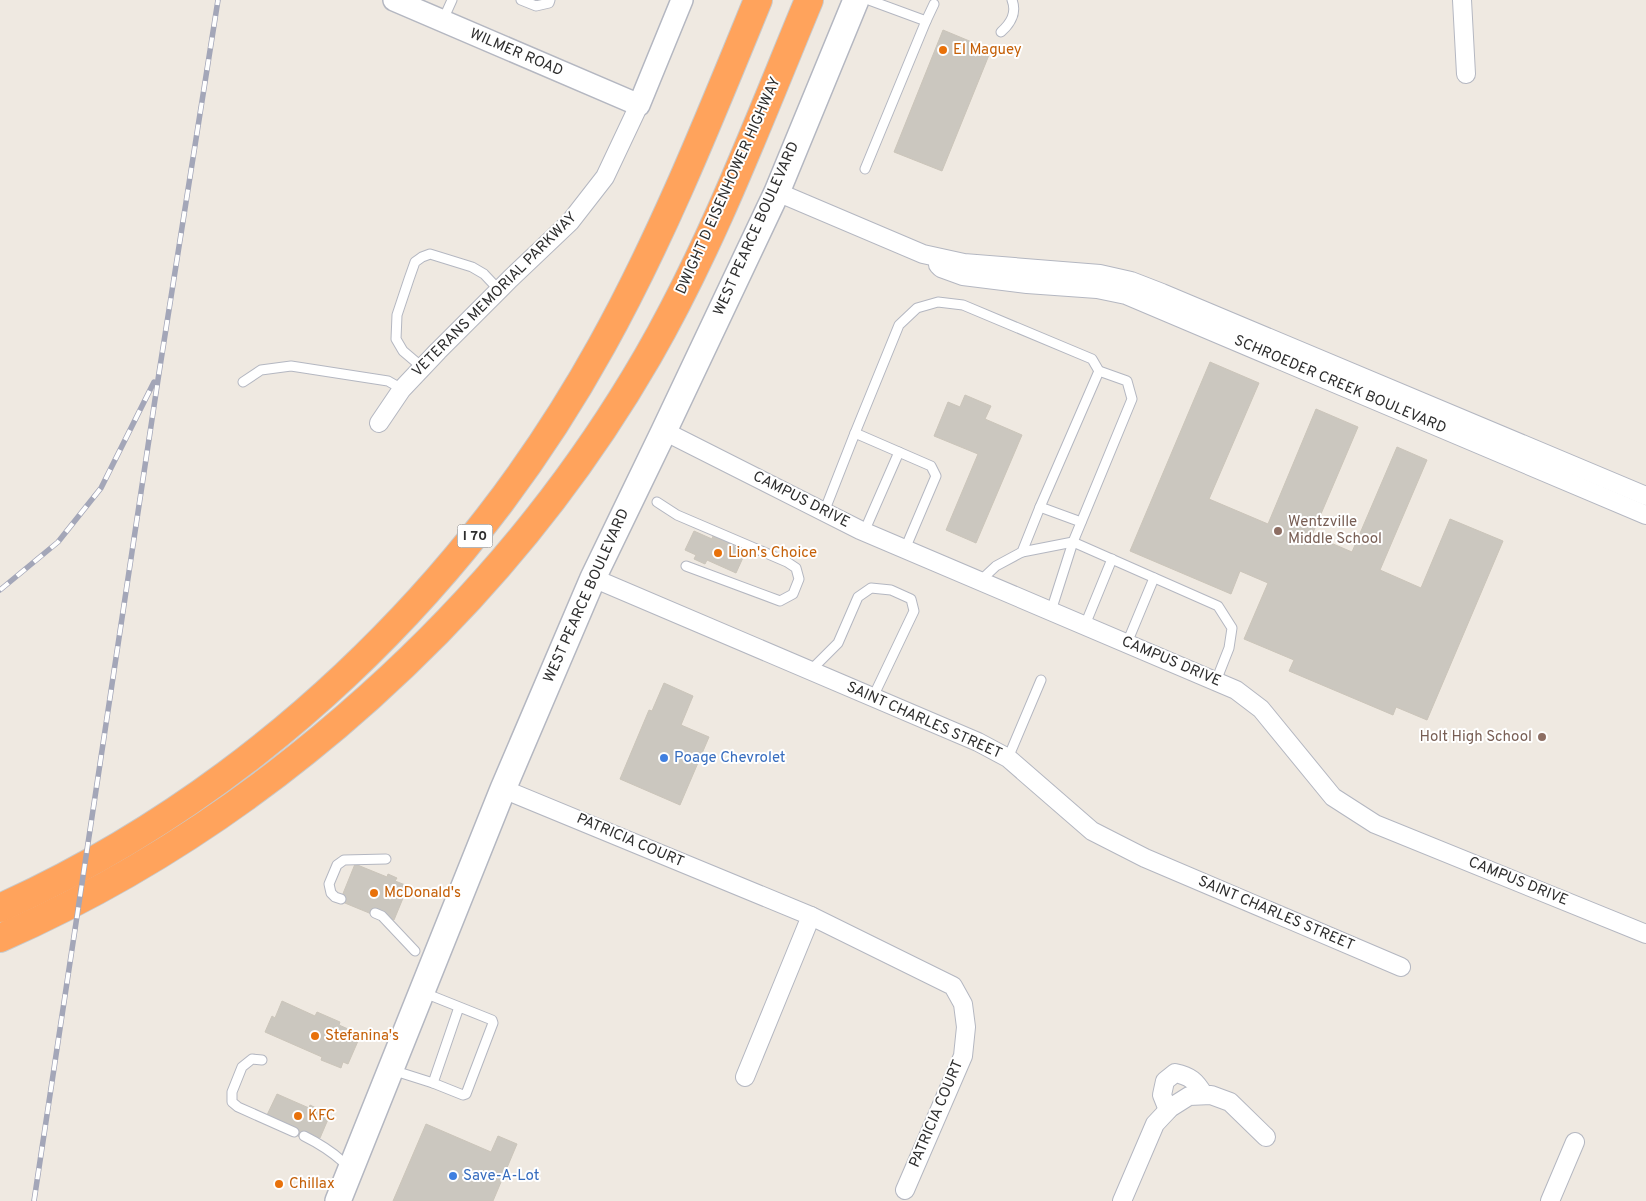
<svg xmlns="http://www.w3.org/2000/svg" width="1646" height="1201" viewBox="0 0 1646 1201" font-family="Overpass,sans-serif">
	<style>
		.building { fill: #cbc7bf; stroke: #cbc5ba }
		.lines { fill: none; stroke-linecap: round; stroke-linejoin: round }
		.service-casing { stroke: #b4b7c1; stroke-width: 11 }
		.minor-casing { stroke: #b4b7c1; stroke-width: 20 }
		.tertiary-casing { stroke: #b4b7c1; stroke-width: 24 }
		.secondary-casing { stroke: #b4b7c1; stroke-width: 28 }
		.motorway-casing { stroke: #c9c9c9; stroke-width: 30 }
		.service { stroke: #fff; stroke-width: 9 }
		.minor { stroke: #fff; stroke-width: 18 }
		.tertiary { stroke: #fff; stroke-width: 21 }
		.secondary { stroke: #fff; stroke-width: 25 }
		.motorway { stroke: #ffa35c; stroke-width: 28 }
		.rail-casing { stroke: #a3a6b8; stroke-width: 5.5 }
		.rail { stroke: #fff; stroke-width: 4; stroke-dasharray: 11; stroke-linecap: butt }
		.food-dot { fill: #e8710a; stroke: #fff; stroke-width: 2 }
		.education-dot { fill: #8d6e63; stroke: #fff; stroke-width: 2 }
		.shop-dot { fill: #3f7fe0; stroke: #fff; stroke-width: 2 }
		.labels { text-anchor: middle; dominant-baseline: central; stroke-width: 4; stroke-linejoin: round; paint-order: stroke }
		.shield { fill: #fff; stroke: #6d6d6d; stroke-width: 1 }
		.shield-label { font-size: 14px; font-weight: bold; fill: #2e2e2e }
		.food-label { font-size: 15px; fill: #c56008; stroke: #fff; text-anchor: start }
		.street-label { font-size: 15px; fill: #2e2e2e; stroke: #fff }
		.education-label { font-size: 15px; fill: #785e54; stroke: #fff; text-anchor: start }
		.shop-label { font-size: 15px; fill: #366cbe; stroke: #fff; text-anchor: start }
	</style>
	<rect width="100%" height="100%" fill="#efe9e1"/>
	<g class="building">
		<polygon points="943,30 991,50 942,171 894,152"/>
		<polygon points="1210,362 1259,383 1209,499 1268,524 1316,409 1358,427 1312,535 1352,552 1397,447 1427,460 1380,570 1421,588 1450,519 1503,541 1427,720 1396,707 1393,715 1289,671 1294,660 1244,639 1268,583 1240,571 1231,594 1130,551"/>
		<polygon points="965,395 991,406 985,419 1022,435 976,543 946,530 978,454 934,436 948,402 960,407"/>
		<polygon points="694,531 712,539 713,536 724,541 725,540 730,542 729,544 746,551 736,573 707,560 705,564 694,559 696,555 685,550"/>
		<polygon points="664,683 693,696 681,725 709,737 680,805 620,779 649,710 652,711"/>
		<polygon points="355,864 387,877 388,874 397,878 395,881 408,886 394,920 375,912 374,915 340,901"/>
		<polygon points="282,1001 315,1016 317,1012 340,1022 339,1025 357,1033 354,1040 358,1041 348,1064 343,1062 341,1068 321,1060 322,1057 265,1032 272,1016 275,1018"/>
		<polygon points="277,1094 309,1108 310,1105 318,1109 317,1112 329,1117 320,1138 308,1133 303,1138 293,1134 292,1129 293,1127 267,1115"/>
		<polygon points="426,1124 491,1152 498,1136 517,1144 493,1201 393,1201"/>
	</g>
	<g class="lines">
		<g class="service-casing">
			<g id="service">
				<polyline points="521,0 536,6 549,3 550,0"/>
				<polyline points="443,20 452,0"/>
				<polyline points="926,21 934,4"/>
				<path d="M1001,32C1011,23 1017,13 1012,0"/>
				<polyline points="865,169 926,21 869,0"/>
				<polyline points="423,368 403,351 396,339 397,315 409,279 415,262 422,257 430,254 472,267 484,274 499,290"/>
				<polyline points="243,382 261,370 291,366 388,381 402,389"/>
				<polyline points="855,433 899,325 917,308 938,302 963,305 1092,359 1099,371"/>
				<polyline points="657,502 677,515 787,562 796,568 799,579 793,594 780,601 686,566"/>
				<polyline points="1040,507 1081,522"/>
				<polyline points="824,512 855,433 931,466 936,476 905,549"/>
				<polyline points="864,532 899,452"/>
				<polyline points="1022,552 1073,542 1218,606 1232,628 1229,648 1216,681"/>
				<polyline points="980,581 996,566 1022,552 1040,507 1099,371 1127,381 1132,399 1073,542 1051,611"/>
				<polyline points="1085,625 1112,559"/>
				<polyline points="1127,643 1154,578"/>
				<polyline points="810,671 838,643 858,597 871,588 891,590 911,599 914,611 873,697"/>
				<polyline points="1008,758 1041,680"/>
				<polyline points="341,899 335,897 331,893 329,884 337,865 344,860 386,859"/>
				<polyline points="375,913 382,916 415,951"/>
				<polyline points="422,992 492,1020 493,1023 466,1094 463,1095 433,1083 459,1007"/>
				<polyline points="262,1060 252,1059 242,1067 232,1092 232,1102 238,1107 294,1132"/>
				<polyline points="392,1070 433,1083"/>
				<path d="M304,1136C318,1143 331,1151 342,1161"/>
			</g>
		</g>
		<g class="minor-casing">
			<g id="minor">
				<polyline points="1462,0 1466,74"/>
				<polyline points="777,192 923,254 964,263 1100,274 1131,281 1162,293 1646,496"/>
				<polyline points="938,265 941,268 963,276 1027,284 1097,289 1126,295 1646,515"/>
				<polyline points="379,423 402,389 438,351 510,279 570,222 605,177 639,105"/>
				<polyline points="664,431 860,530 1236,690 1261,709 1333,797 1375,824 1646,934"/>
				<polyline points="593,578 978,742 1008,758 1092,831 1145,858 1401,967"/>
				<polyline points="503,789 811,916 745,1077"/>
				<polyline points="811,916 953,986 963,1004 966,1027 963,1056 905,1190"/>
				<path d="M1168,1110L1162,1095L1165,1081L1175,1073C1190,1076 1196,1081 1204,1095"/>
				<polyline points="1122,1201 1155,1124 1170,1108 1189,1096 1211,1095 1230,1102 1266,1137"/>
				<polyline points="1550,1201 1575,1142"/>
			</g>
		</g>
		<g class="tertiary-casing">
			<polyline id="tertiary" points="394,0 639,105 682,0"/>
		</g>
		<g class="secondary-casing">
			<polyline id="secondary" points="338,1201 503,789 593,578 664,431 777,192 856,0"/>
		</g>
		<g class="motorway-casing">
			<g id="motorway">
				<path d="M0,908C254,793 467,589 602,345C663,235 710,117 758,0"/>
				<path d="M0,938C265,821 503,607 648,356C713,243 759,120 809,0"/>
			</g>
		</g>
		<use href="#service" class="service"/>
		<use href="#minor" class="minor"/>
		<use href="#tertiary" class="tertiary"/>
		<use href="#secondary" class="secondary"/>
		<use href="#motorway" class="motorway"/>
		<g class="rail-casing">
			<g id="rail">
				<polyline points="0,590 58,542 101,488 154,382"/>
				<polyline points="34,1201 159,373 218,0"/>
			</g>
		</g>
		<use href="#rail" class="rail"/>
	</g>
	<g class="food-dot">
		<circle cx="943" cy="50" r="5"/>
		<circle cx="718" cy="553" r="5"/>
		<circle cx="374" cy="893" r="5"/>
		<circle cx="315" cy="1036" r="5"/>
		<circle cx="298" cy="1116" r="5"/>
		<circle cx="279" cy="1184" r="5"/>
	</g>
	<g class="education-dot">
		<circle cx="1278" cy="531" r="5"/>
		<circle cx="1542" cy="737" r="5"/>
	</g>
	<g class="shop-dot">
		<circle cx="664" cy="758" r="5"/>
		<circle cx="453" cy="1176" r="5"/>
	</g>
	<g class="labels">
		<rect class="shield" x="457.5" y="524.5" width="35" height="23" rx="4"/>
		<g class="shield-label">
			<text x="475" y="536">I 70</text>
		</g>
		<g class="food-label">
			<text x="953" y="50">El Maguey</text>
			<text x="728" y="553">Lion's Choice</text>
			<text x="384" y="893">McDonald's</text>
			<text x="325" y="1036">Stefanina's</text>
			<text x="308" y="1116">KFC</text>
			<text x="289" y="1184">Chillax</text>
		</g>
		<g class="street-label">
			<text transform="translate(516 53) rotate(23)">WILMER ROAD</text>
			<text transform="translate(729 186) rotate(-66)">DWIGHT D EISENHOWER HIGHWAY</text>
			<text transform="translate(757 229) rotate(-66)">WEST PEARCE BOULEVARD</text>
			<text transform="translate(495 295) rotate(-45)">VETERANS MEMORIAL PARKWAY</text>
			<text transform="translate(1340 385) rotate(23)">SCHROEDER CREEK BOULEVARD</text>
			<text transform="translate(801 500) rotate(27)">CAMPUS DRIVE</text>
			<text transform="translate(587 596) rotate(-66)">WEST PEARCE BOULEVARD</text>
			<text transform="translate(1171 662) rotate(23)">CAMPUS DRIVE</text>
			<text transform="translate(924 721) rotate(24)">SAINT CHARLES STREET</text>
			<text transform="translate(630 841) rotate(23)">PATRICIA COURT</text>
			<text transform="translate(1518 882) rotate(22)">CAMPUS DRIVE</text>
			<text transform="translate(1276 914) rotate(23)">SAINT CHARLES STREET</text>
			<text transform="translate(937 1114) rotate(-67)">PATRICIA COURT</text>
		</g>
		<g class="education-label">
			<text x="1288" y="522">Wentzville<tspan x="1288" dy="17">Middle School</tspan></text>
			<text x="1532" y="737" text-anchor="end">Holt High School</text>
		</g>
		<g class="shop-label">
			<text x="674" y="758">Poage Chevrolet</text>
			<text x="463" y="1176">Save-A-Lot</text>
		</g>
	</g>
</svg>
